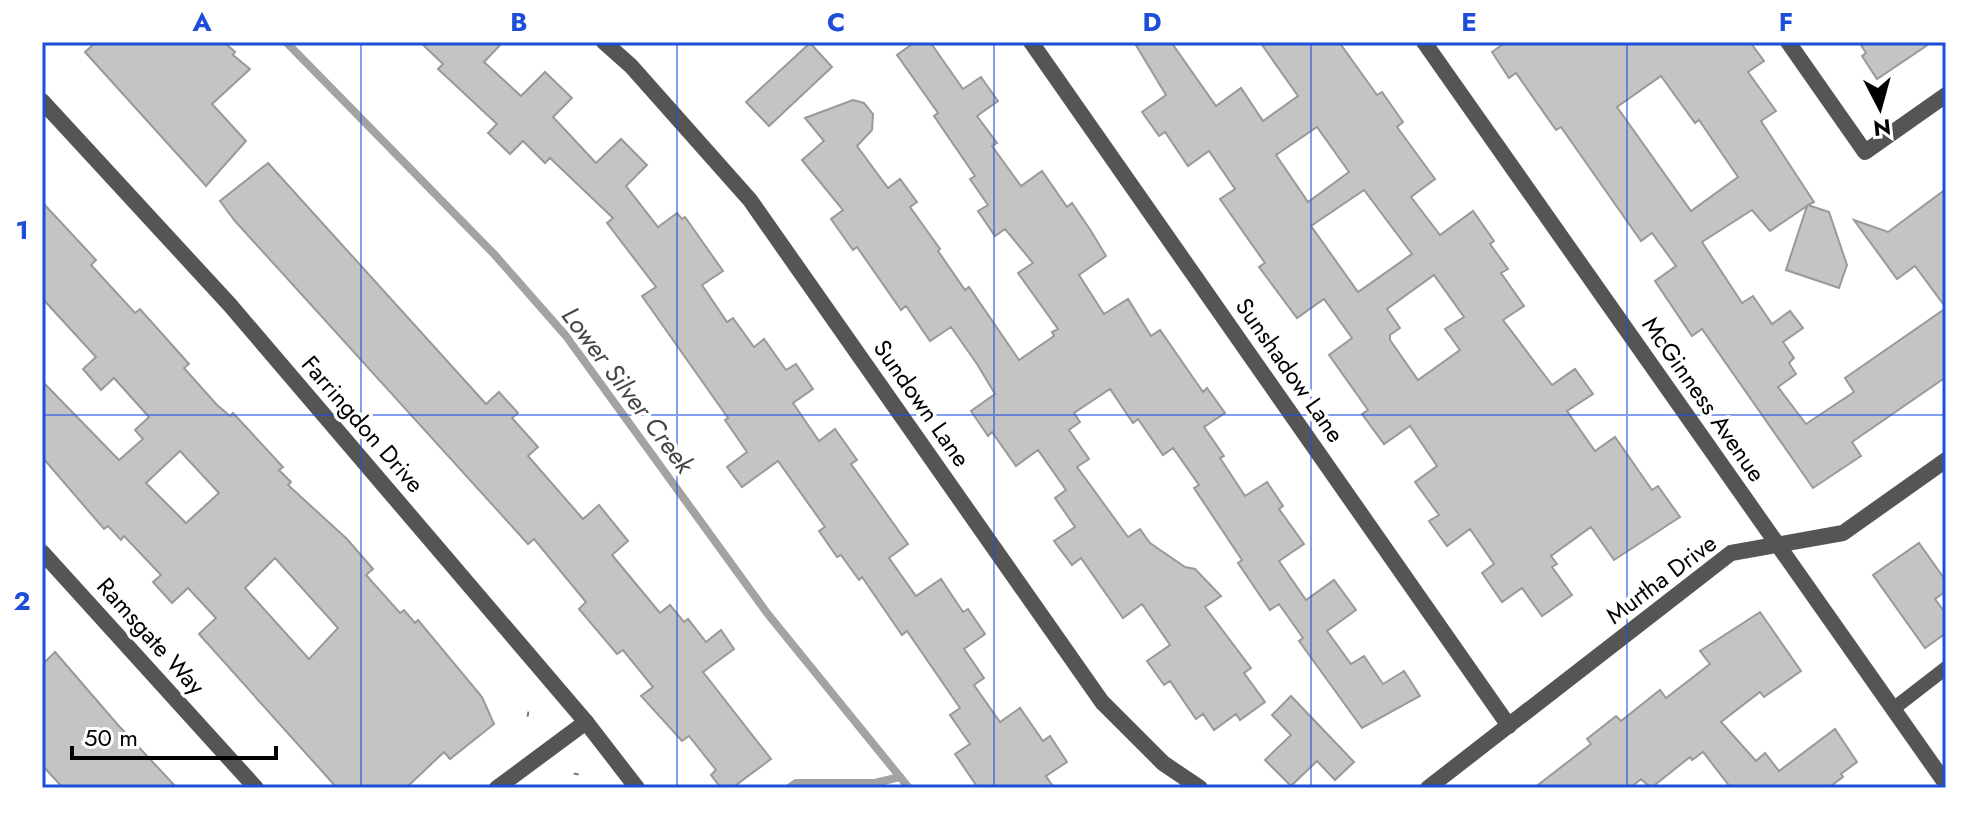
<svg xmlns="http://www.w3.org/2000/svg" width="1988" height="830" viewBox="0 0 1988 830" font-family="Jost,sans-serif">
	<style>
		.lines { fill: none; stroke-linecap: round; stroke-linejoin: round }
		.stream { stroke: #a3a3a3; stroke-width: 8 }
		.building { fill: #c4c4c4; stroke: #999; stroke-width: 2; fill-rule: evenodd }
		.path { stroke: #777; stroke-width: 5; stroke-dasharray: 2 4; stroke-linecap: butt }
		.lane { stroke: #555; stroke-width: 14 }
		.street { stroke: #555; stroke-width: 16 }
		.grid { fill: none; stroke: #1d4ed8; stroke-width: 2; stroke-opacity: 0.55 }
		.labels { text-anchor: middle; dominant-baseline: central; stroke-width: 7; stroke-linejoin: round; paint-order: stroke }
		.street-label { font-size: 24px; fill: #000; stroke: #fff }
		.water-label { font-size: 26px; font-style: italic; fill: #444; stroke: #fff }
		.neatline { fill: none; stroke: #1d4ed8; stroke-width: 3 }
		.grid-label { font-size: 26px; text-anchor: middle; font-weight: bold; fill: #1d4ed8 }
	</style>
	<rect width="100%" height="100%" fill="#fff"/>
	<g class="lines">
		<g class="stream">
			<polyline points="286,42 494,254 566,336 767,613 909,788"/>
			<polyline points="789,788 796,783 875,783 900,777"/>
		</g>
	</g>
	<g class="building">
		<polygon points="96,42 224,42 235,52 233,55 250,69 212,104 246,141 206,186 85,52"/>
		<polygon points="420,42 503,42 484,62 521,96 545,72 572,98 553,117 596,163 621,139 647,165 626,186 658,227 677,213 682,219 685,217 723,271 702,285 727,322 733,318 754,347 764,339 786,370 796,364 813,389 793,403 819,441 835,429 857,460 851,464 908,544 889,558 916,596 941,579 963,612 968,609 985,634 964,649 984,678 974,685 1000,722 1020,708 1043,741 1050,736 1067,762 1046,776 1054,788 978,788 955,754 970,744 950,715 960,708 907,631 902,635 862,577 859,580 841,555 837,557 819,531 825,527 778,461 742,487 727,467 747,452 725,420 728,418 642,296 656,287 607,223 613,218 550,158 545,163 523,141 510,154 488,133 497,124 438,69 443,64"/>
		<polygon points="915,42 930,42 963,89 981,77 998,101 977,116 997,143 992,146 1021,186 1042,171 1067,207 1072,203 1091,231 1106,256 1079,275 1104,314 1128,299 1151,336 1160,330 1203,392 1207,388 1225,413 1204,427 1224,456 1220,458 1245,496 1267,482 1283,506 1279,509 1304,544 1279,561 1306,600 1334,580 1356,610 1327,631 1351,664 1364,656 1383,684 1404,671 1420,696 1362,728 1299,641 1303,638 1279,604 1270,610 1238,563 1242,560 1194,488 1199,485 1173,448 1163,455 1138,419 1133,423 1110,389 1074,413 1080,422 1069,430 1089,459 1077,467 1128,537 1140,529 1150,543 1185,567 1195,569 1221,596 1205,607 1251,668 1244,673 1265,702 1240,720 1236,714 1214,730 1203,714 1196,719 1170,681 1164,685 1147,661 1170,645 1142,604 1123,618 1081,558 1072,565 1054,541 1075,527 1055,498 1066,490 1038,450 1016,466 992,432 988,436 971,411 995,394 977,364 951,327 930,341 906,306 901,310 857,247 853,250 831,219 843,210 802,160 824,141 805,118 853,100 864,103 873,114 872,130 857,146 888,188 900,179 917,202 910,207 940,249 938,251 965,290 969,287 1019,360 1054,336 1052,332 1058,329 1018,273 1033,263 1005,229 995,236 978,211 988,205 970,179 975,176 934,116 938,113 897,55"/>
		<path d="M1134,42H1171L1216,106L1241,88L1263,121L1298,96L1260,42H1339L1377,95L1382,92L1403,122L1397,127L1435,179L1411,197L1440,235L1473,211L1494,241L1490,244L1508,269L1501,273L1524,306L1503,320L1552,385L1575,369L1593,394L1567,411L1595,451L1615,437L1652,490L1658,486L1680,517L1614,560L1591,527L1551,556L1557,564L1552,567L1572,595L1542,616L1522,588L1502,602L1482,573L1494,564L1470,529L1447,546L1429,521L1439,515L1415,482L1437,466L1410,426L1384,444L1362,414L1368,410L1329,355L1352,338L1324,299L1297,318L1259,267L1265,263L1220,199L1235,189L1209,151L1188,166L1165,132L1159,136L1142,112L1166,95ZM1317,127L1349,172L1308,202L1276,155ZM1364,190L1412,254L1358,292L1311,226ZM1434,275L1464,317L1445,329L1460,350L1418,380L1390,340V335L1400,328L1387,309Z"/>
		<path d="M1506,42H1750L1764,61L1748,72L1776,111L1761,121L1814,202L1808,205L1829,212L1847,265L1839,288L1786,270L1807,206L1770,231L1752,210L1702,242L1742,303L1753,296L1772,324L1790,311L1803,328L1783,342L1794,358L1789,363L1796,374L1778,387L1806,424L1854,392L1845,378L1946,308L1915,266L1897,279L1854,220L1888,232L1946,189V377L1852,442L1861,456L1813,488L1702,329L1692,336L1655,281L1676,266L1652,233L1641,241L1561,127L1556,130L1516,73L1509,78L1492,52ZM1661,76L1695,123L1699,120L1738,177L1691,211L1617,107Z"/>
		<polygon points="1859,42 1932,42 1877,79 1862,56 1866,53"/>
		<polygon points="810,43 832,67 769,126 746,102"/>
		<polygon points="268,163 486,404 499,392 518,413 512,418 538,447 528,456 583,519 599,505 628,541 612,555 660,613 670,605 684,622 688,619 706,642 721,630 734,649 703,672 771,759 732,788 721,788 711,775 716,770 689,736 682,741 641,696 653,687 623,650 617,654 579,609 586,602 534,539 528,544 235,221 220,201"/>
		<path d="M42,202L96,260L91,265L135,313L140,309L189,364L184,368L217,405L230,416L233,413L283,467L279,470L291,482L288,485L347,539L373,569L366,575L400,613L404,610L415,623L418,620L482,697L494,724L450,759L444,752L406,788H337L199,634L216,618L188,588L172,603L153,582L161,575L124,536L121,540L108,526L104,529L42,457V381L119,460L143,439L135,430L149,417L114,378L101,390L83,369L96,357L42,298ZM180,451L219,493L186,523L146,483ZM275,558L338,628L309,659L245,588Z"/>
		<polygon points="1919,543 1946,581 1946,591 1935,599 1946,614 1946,633 1925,648 1873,575"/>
		<polygon points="1760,612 1801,671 1764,697 1760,692 1721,722 1756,761 1765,753 1779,771 1835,729 1857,762 1841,774 1843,777 1828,788 1731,788 1703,752 1692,760 1690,757 1651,788 1641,779 1630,788 1534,788 1591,744 1587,739 1616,716 1621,721 1660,690 1666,698 1710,664 1700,651"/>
		<polygon points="55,652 118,725 177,788 63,788 42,765 42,665"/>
		<polygon points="1291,696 1354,762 1335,780 1317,761 1291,786 1265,760 1291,735 1272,715"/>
	</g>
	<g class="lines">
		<g class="path">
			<polyline points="527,714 533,715"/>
			<polyline points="576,775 577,770"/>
		</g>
		<polyline class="lane" points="1893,709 1946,668"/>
		<g class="street">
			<polyline points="604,42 631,66 750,200 1102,702 1163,763 1200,788"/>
			<polyline points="1031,42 1509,726"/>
			<polyline points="1424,42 1946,784"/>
			<polyline points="1788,42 1865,152 1946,95"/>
			<polyline points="42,101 230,305 586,722 637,788"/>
			<polyline points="42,552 256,788"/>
			<polyline points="497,788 586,722"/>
			<polyline points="1428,788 1731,553 1843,533 1946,460"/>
		</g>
	</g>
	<path class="grid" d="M361,42V788M677,42V788M994,42V788M1311,42V788M1627,42V788M42,415H1946"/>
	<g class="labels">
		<g class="street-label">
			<text transform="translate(1290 370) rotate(55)">Sunshadow Lane</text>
			<text transform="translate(1704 399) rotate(55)">McGinness Avenue</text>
			<text transform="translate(922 403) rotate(55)">Sundown Lane</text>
			<text transform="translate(363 424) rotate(49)">Farringdon Drive</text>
			<text transform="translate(1661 579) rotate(-37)">Murtha Drive</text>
			<text transform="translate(151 636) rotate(48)">Ramsgate Way</text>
		</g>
		<g class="water-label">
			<text transform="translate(628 390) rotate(53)">Lower Silver Creek</text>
		</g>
	</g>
	<rect width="1988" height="830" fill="none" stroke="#ffffff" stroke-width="88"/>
	<g transform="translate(1880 108) rotate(174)" stroke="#ffffff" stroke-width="6" paint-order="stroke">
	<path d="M0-6L14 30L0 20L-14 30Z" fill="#000000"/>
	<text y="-12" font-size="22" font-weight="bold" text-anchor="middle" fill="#000000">N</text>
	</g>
	<path d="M72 746v12h204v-12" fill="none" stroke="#000000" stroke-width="4"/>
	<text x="84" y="746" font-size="24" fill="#000000" stroke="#ffffff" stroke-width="6" paint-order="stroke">50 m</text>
	<rect x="44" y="44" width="1900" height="742" class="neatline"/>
	<g class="grid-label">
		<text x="202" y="31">A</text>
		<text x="519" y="31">B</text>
		<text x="836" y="31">C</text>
		<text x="1152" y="31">D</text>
		<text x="1469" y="31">E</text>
		<text x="1786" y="31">F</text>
		<text x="22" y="239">1</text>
		<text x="22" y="610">2</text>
	</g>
</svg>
